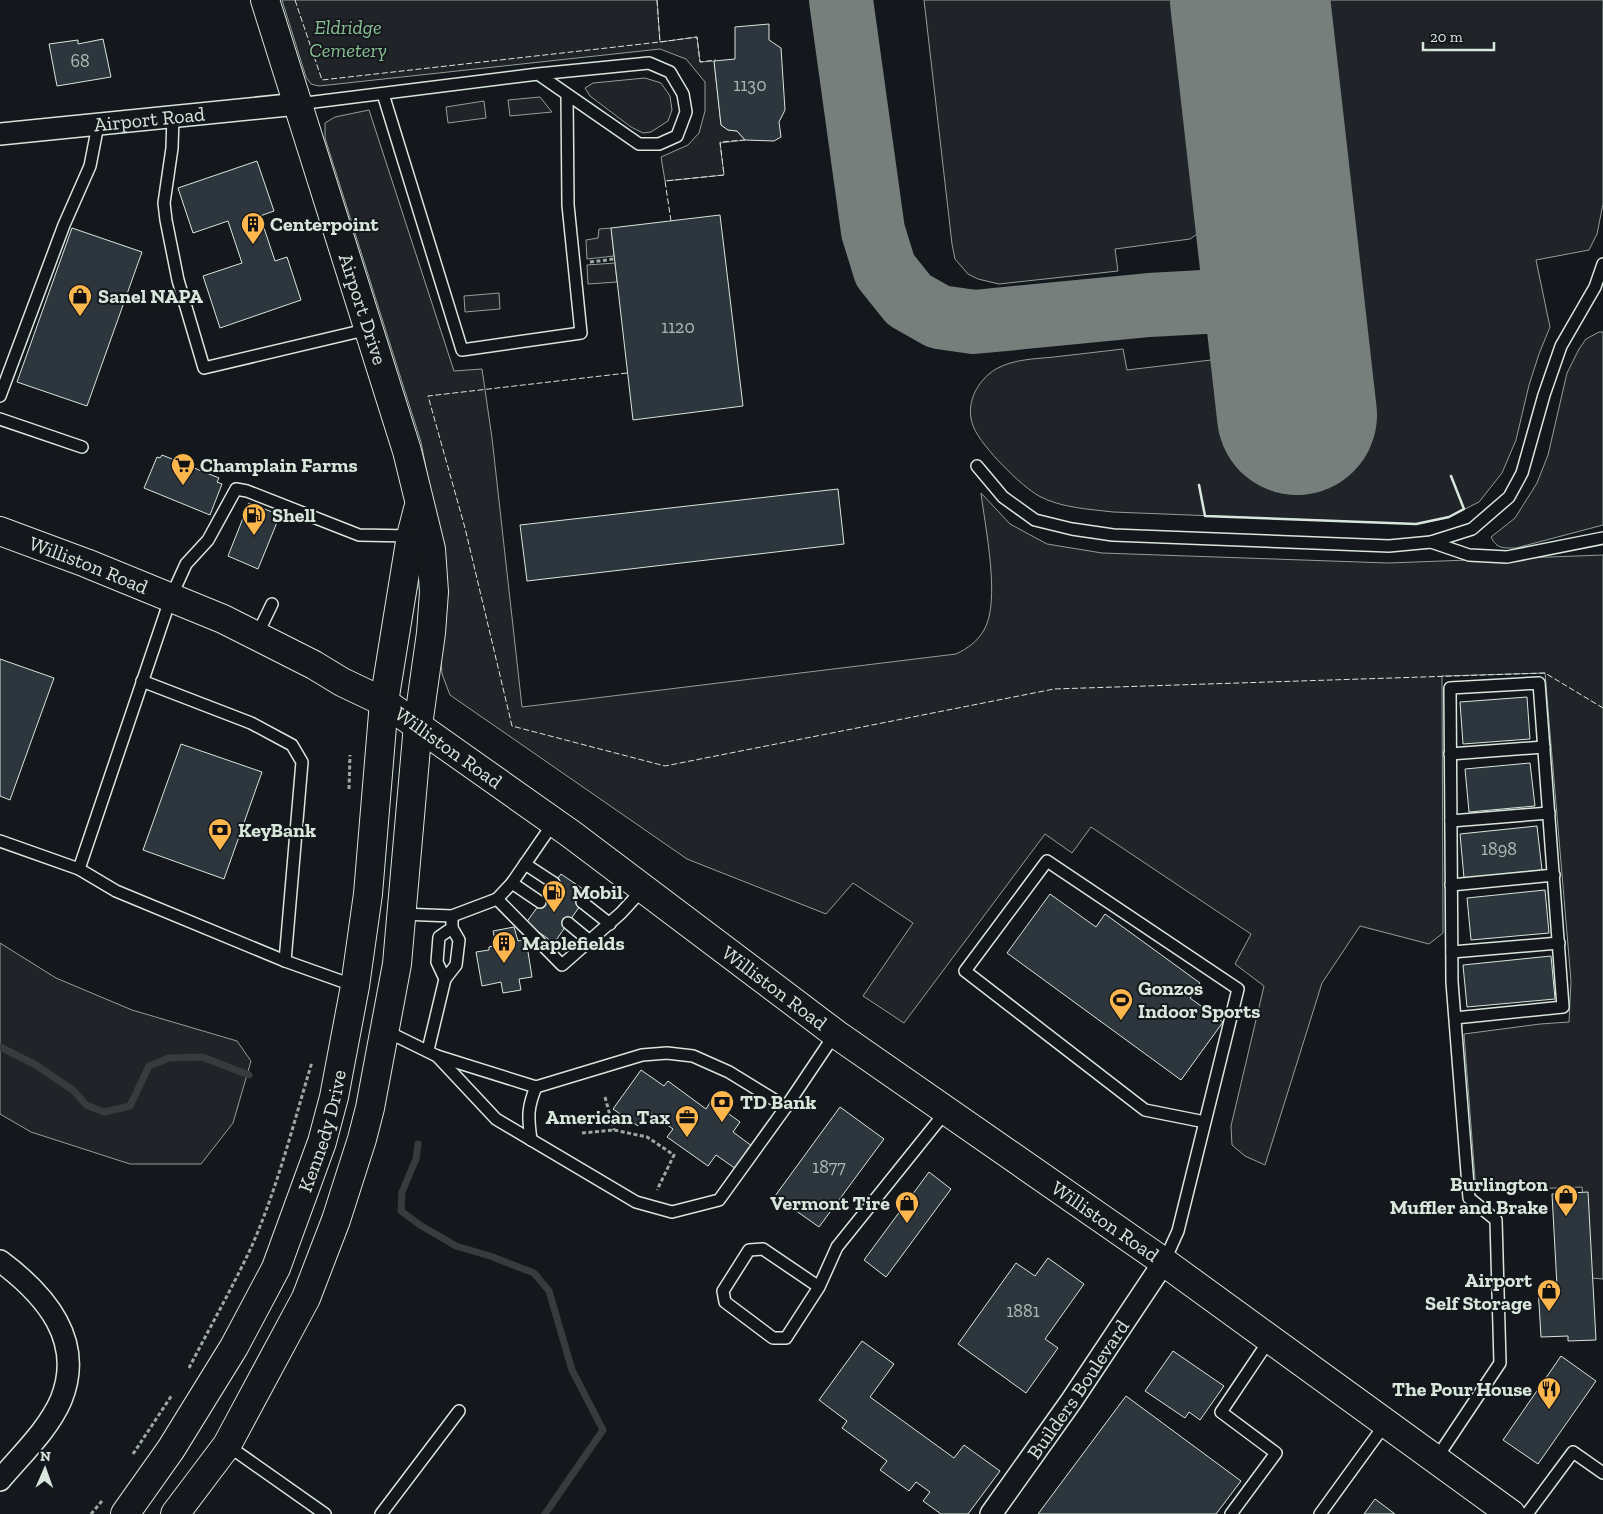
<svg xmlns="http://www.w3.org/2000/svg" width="1603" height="1514" viewBox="0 0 1603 1514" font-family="'Zilla Slab',serif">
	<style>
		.green { fill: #202428; stroke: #939e99 }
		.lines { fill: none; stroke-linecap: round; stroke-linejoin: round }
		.stream { stroke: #363b3e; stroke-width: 7 }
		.taxiway { stroke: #767f7c; stroke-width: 64 }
		.runway { stroke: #767f7c; stroke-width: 160 }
		.building { fill: #2c363c; stroke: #d8e6dc }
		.service-casing { stroke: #d8e6dc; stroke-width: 14 }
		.minor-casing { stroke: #d8e6dc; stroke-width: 24 }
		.secondary-casing { stroke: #d8e6dc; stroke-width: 30 }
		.primary-casing { stroke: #d8e6dc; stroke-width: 30 }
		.path { stroke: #9da8a2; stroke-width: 3; stroke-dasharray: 4 2.5; stroke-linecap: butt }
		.service { stroke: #14181c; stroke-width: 11 }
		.minor { stroke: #14181c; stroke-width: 21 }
		.secondary { stroke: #14181c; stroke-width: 28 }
		.primary { stroke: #14181c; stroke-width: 28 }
		.fence { stroke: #d8e6dc; stroke-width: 1; stroke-dasharray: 6 2.5; stroke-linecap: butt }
		.wall { stroke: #d8e6dc; stroke-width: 2.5 }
		.labels { text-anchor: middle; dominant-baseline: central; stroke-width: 4; stroke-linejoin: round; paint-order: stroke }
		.number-label { font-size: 18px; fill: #adbab4 }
		.park-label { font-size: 20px; font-style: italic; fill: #8ac095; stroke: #14181c }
		.street-label { font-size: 20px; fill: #d8e6dc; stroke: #14181c }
		.poi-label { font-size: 20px; font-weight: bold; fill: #d8e6dc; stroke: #14181c; text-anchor: start }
	</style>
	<rect width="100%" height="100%" fill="#14181c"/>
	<g class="green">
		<polygon points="282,0 657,0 660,42 697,37 700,62 714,61 721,125 728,130 737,131 745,140 720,143 724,175 665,181 661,157 688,145 699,133 705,111 705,82 686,59 660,49 319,86 311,84 306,77"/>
		<polygon points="924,0 1187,0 1210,193 1209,208 1206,222 1200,232 1190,239 1115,249 1118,271 999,284 978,279 968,274 955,259 952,244"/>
		<path d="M1312,0H1603V204L1597,234L1589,250L1536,260L1550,327L1539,354L1529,385L1516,440L1502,473L1479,502L1449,517L1416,524L1113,512C1089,509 1061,508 1039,496C1021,486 982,447 974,428C964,406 976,381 996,369C1014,359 1034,359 1054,357C1077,354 1100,352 1123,349L1127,370L1228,358L1234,424L1358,407Z"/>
		<polygon points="645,78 661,83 670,96 672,110 668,121 651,132 643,133 631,127 590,96 585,88 593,83"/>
		<polygon points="540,97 552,112 510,116 508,100"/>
		<polygon points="484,101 486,118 448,123 446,107"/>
		<path d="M369,110L454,371L482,369L492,438L522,707L956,654C968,648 977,642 984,630C1001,601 985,527 981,493L1010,524L1047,544L1102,553L1388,563L1603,555V1279L1591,1278L1582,1187L1476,1191L1464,1034L1540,1024L1569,1022L1571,981L1545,673L1442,676L1443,933L1429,944L1360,926L1322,983L1265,1165L1245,1156L1232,1145L1231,1126L1264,986L1235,964L1251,934L1091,827L1072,853L1045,834L904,1023L863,996L913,923L853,883L826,914L687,859L450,695L442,674L432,498L421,442L325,138V123L335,117Z"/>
		<polygon points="611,228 614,256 587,259 586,240 598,238 599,229"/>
		<polygon points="615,263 617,282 588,284 587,265"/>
		<polygon points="499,293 500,309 465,312 464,296"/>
		<path d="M1599,332H1603V525L1516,548C1503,548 1497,549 1491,537L1515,518L1537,483L1548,455L1567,373L1579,349L1586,339Z"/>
		<polygon points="0,943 56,978 132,1010 237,1041 251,1061 233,1123 201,1164 130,1164 31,1132 0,1114"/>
	</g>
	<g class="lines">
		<g class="stream">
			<polyline points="0,1047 36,1065 74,1091 86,1105 104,1112 130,1106 149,1066 169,1058 202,1057 249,1075"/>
			<polyline points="418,1144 416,1159 402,1192 401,1211 420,1225 456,1246 490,1256 534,1273 549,1291 572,1370 603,1430 545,1514"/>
		</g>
		<polyline class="taxiway" points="841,0 873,231 885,270 909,300 939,317 974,322 1149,305 1222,301 1247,285 1265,260 1272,225 1270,174"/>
		<polyline class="runway" points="1250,0 1297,415"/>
	</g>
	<g class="building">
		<polygon points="769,24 769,40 781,48 785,110 779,122 781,137 774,141 745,140 737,131 728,130 721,125 714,61 735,59 735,27"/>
		<polygon points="103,39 111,77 57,86 49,44 78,40 78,44"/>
		<polygon points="257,161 274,211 260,216 275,261 287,257 301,300 220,328 203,276 242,263 228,221 193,233 178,188"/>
		<polygon points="720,215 743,406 633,420 611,228"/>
		<polygon points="72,228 142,252 87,406 17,382"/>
		<polygon points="162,455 219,478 217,482 222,484 210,515 144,488 157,457 160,458"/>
		<polygon points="838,489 844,544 527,581 520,525"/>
		<polygon points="249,503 280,515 258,569 228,556"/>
		<polygon points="0,659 54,678 10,800 0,796"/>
		<polygon points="1527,697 1530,739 1463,744 1460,702"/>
		<polygon points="181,744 262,772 224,879 143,850"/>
		<polygon points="1530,763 1535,806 1469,812 1465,769"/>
		<polygon points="1537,826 1542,870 1464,878 1460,834"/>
		<polygon points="561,874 589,893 554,943 526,923"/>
		<polygon points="1545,890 1549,933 1471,940 1467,898"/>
		<polygon points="1050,894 1096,927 1105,914 1200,983 1190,998 1223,1022 1181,1080 1007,953"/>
		<polygon points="514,927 518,941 526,939 532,977 519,979 521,990 503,993 501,982 482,986 476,952 489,950 489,947 496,945 493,931"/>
		<polygon points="1551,956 1555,999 1467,1007 1463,965"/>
		<polygon points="641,1070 664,1086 668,1081 706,1109 711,1101 740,1122 733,1132 752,1146 736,1169 716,1155 708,1166 667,1137 673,1129 648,1111 638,1126 613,1109"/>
		<polygon points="840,1107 884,1139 819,1227 775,1196"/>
		<polygon points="929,1172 951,1189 886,1277 864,1260"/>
		<polygon points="1588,1192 1596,1340 1568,1341 1568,1336 1541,1337 1538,1287 1557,1286 1552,1194"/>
		<polygon points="1048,1258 1084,1284 1045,1339 1058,1348 1026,1393 958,1344 1016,1263 1035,1276"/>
		<polygon points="862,1341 894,1364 870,1397 954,1458 964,1445 1000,1471 968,1514 941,1514 923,1501 930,1492 916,1482 909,1491 880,1470 887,1461 842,1428 847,1421 819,1400"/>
		<polygon points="1173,1351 1224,1386 1200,1420 1189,1412 1185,1418 1145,1391"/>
		<polygon points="1561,1356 1596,1381 1538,1464 1503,1440"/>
		<polygon points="1126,1396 1241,1481 1216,1514 1038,1514"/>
		<polygon points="1375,1499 1395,1514 1364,1514"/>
	</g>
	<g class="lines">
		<g class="service-casing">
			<g id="service">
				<polyline points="383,94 462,350 581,333 568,205 567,95"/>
				<polyline points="298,104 538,74 649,63 670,72 683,94 686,112 677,136 659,144 639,144 538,74"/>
				<polyline points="173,117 172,148 164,203 166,220 178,280 204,368 369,329"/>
				<polyline points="0,396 64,225 90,166 98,125"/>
				<polyline points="0,419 82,447"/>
				<polyline points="977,466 1003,497 1035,520 1072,529 1113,535 1389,546 1431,542 1472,529 1509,497 1522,473 1544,395 1561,346 1595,287 1603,264"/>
				<polyline points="1431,542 1469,555 1507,557 1603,538"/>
				<polyline points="257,635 272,604"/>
				<polyline points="142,681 251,723 292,745 302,762 285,961 355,986"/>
				<polyline points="1450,754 1544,747"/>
				<polyline points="1451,821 1549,813"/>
				<polyline points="0,841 79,869 116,891 285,961"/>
				<polyline points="525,864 554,883"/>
				<polyline points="79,869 171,597 186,564 208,540 236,489 247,491 359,535 411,536"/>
				<polyline points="512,883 540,902"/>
				<polyline points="1451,885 1554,875"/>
				<polyline points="497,899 562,965 621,913 643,889"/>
				<polyline points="582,902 610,924"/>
				<polyline points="401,914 452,916 497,899 512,883 554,822"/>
				<polyline points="568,923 591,942"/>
				<polyline points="1452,952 1559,943"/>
				<polyline points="445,979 456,965 459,940 452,928"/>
				<polyline points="384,1030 437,1056 536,1087 642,1055 667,1053 693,1056 729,1072 786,1107"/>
				<polyline points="428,1050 445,979 437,962 439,937 452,928 452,916"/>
				<polyline points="437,1056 496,1119 636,1202 672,1212 719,1200 786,1107 835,1034"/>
				<path d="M531,1140C528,1118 527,1108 536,1087"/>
				<polyline points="1164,1262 1178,1231 1238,989 1047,861 965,971 1145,1110 1205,1122"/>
				<polyline points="819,1287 763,1249 749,1250 723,1291 725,1302 773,1338 786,1338 819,1287 837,1247 947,1110"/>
				<polyline points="227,1445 325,1514"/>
				<polyline points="1436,1459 1500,1363 1496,1220 1469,1198 1452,982 1450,688 1539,683 1563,1007 1455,1018"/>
				<polyline points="381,1514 459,1411"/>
				<polyline points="1231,1514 1276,1453 1221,1412 1270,1339"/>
				<polyline points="1320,1514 1386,1423"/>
				<polyline points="1527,1514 1573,1452 1603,1473"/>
			</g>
		</g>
		<g class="minor-casing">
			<g id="minor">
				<path id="s1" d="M0,134L298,104"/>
				<path d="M0,1261C46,1295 85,1341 61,1400C48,1430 21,1455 0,1480"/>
				<path id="s2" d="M991,1514L1072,1400L1164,1262"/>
			</g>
		</g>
		<g class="secondary-casing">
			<g id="secondary">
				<path id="s3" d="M125,1514L171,1449L234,1347L276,1268L322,1142L334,1097L355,986L368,894L384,702L411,536L418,509"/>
				<polyline points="175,1514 227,1445 306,1298 336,1220 362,1139 370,1108 397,964 418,725 431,633 434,592 431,549 407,451 265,0"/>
			</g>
		</g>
		<g class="primary-casing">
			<g id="primary">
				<path id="s4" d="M0,531L86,563L223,619L314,665L342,682L384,702L571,834L836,1034L1164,1262L1511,1514"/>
			</g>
		</g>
		<g class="path">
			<polyline points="590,262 614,259"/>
			<polyline points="349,789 350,755"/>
			<polyline points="605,1097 614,1130"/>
			<polyline points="582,1133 614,1130 647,1137 674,1155 657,1190"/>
			<path d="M189,1368C209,1329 231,1290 250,1250C277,1190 293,1125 312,1062"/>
			<polyline points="133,1454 172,1395"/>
			<polyline points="91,1514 102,1501"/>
		</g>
		<use href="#service" class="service"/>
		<use href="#minor" class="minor"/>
		<use href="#secondary" class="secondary"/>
		<use href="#primary" class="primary"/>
		<g class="fence">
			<polyline points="295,0 322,80 660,42"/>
			<polyline points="657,0 660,42 697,37 700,62 716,60"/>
			<polyline points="671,221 665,181 724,175 720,142 745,140"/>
			<polyline points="627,373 428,396 465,528 512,726 665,766 1054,689 1545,673 1603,708"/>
		</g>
		<polyline class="wall" points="1199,485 1205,516 1416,524 1449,517 1464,509 1451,476"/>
	</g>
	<defs>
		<g id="building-pin" transform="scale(1.25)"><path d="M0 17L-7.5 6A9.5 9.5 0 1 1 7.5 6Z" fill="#ffb74d" stroke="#14181c"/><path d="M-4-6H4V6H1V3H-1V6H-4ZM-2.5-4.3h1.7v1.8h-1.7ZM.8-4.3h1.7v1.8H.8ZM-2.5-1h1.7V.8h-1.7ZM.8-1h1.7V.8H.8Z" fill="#111"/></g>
		<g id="shop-pin" transform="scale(1.25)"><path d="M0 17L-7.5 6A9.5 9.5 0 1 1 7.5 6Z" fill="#ffb74d" stroke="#14181c"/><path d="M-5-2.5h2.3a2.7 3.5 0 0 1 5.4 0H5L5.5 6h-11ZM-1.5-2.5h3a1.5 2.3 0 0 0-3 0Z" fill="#111"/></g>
		<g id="supermarket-pin" transform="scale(1.25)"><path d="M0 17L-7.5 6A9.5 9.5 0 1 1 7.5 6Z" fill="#ffb74d" stroke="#14181c"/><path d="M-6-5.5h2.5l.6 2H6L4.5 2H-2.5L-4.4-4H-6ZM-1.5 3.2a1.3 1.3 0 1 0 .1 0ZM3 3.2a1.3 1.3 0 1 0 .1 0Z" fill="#111"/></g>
		<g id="fuel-pin" transform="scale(1.25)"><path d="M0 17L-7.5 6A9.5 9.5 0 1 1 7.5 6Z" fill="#ffb74d" stroke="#14181c"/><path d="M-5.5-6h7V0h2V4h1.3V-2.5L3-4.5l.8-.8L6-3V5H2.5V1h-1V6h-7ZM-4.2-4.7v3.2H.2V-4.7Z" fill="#111"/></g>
		<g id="bank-pin" transform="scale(1.25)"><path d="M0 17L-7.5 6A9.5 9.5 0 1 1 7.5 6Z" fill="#ffb74d" stroke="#14181c"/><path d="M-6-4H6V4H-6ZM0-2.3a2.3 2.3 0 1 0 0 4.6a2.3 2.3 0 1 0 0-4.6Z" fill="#111"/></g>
		<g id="stadium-pin" transform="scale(1.25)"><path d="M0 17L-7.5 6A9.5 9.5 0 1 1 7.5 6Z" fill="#ffb74d" stroke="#14181c"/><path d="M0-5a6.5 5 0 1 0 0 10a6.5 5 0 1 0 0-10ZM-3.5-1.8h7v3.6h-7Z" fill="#111"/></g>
		<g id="office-pin" transform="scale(1.25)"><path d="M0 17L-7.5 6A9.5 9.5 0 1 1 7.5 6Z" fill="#ffb74d" stroke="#14181c"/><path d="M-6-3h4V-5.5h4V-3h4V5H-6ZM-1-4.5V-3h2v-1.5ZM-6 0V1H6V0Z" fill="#111"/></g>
		<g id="restaurant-pin" transform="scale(1.25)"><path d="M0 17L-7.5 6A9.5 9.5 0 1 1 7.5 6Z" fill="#ffb74d" stroke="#14181c"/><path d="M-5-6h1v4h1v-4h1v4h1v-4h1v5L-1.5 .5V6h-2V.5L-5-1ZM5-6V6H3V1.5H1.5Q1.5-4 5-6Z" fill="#111"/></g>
	</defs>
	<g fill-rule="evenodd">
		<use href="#building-pin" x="253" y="224"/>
		<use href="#shop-pin" x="80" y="296"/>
		<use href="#supermarket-pin" x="183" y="465"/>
		<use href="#fuel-pin" x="254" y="515"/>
		<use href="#bank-pin" x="220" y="830"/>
		<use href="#fuel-pin" x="554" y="892"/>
		<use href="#building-pin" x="504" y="943"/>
		<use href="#stadium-pin" x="1121" y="1000"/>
		<use href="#bank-pin" x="722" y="1102"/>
		<use href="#office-pin" x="687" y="1117"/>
		<use href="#shop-pin" x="1566" y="1196"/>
		<use href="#shop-pin" x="907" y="1203"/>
		<use href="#shop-pin" x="1549" y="1291"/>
		<use href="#restaurant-pin" x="1549" y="1389"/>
	</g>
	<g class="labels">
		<g class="number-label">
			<text x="80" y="61">68</text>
			<text x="750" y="85">1130</text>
			<text x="678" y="327">1120</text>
			<text x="1499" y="849">1898</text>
			<text x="829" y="1167">1877</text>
			<text x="1023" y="1311">1881</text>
		</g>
		<g class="park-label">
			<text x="348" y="27">Eldridge<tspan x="348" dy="23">Cemetery</tspan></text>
		</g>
		<g class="street-label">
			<text stroke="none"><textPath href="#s1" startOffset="150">Airport Road</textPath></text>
			<text transform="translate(363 309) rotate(72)">Airport Drive</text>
			<text stroke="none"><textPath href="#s4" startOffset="95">Williston Road</textPath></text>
			<text stroke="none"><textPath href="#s4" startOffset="500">Williston Road</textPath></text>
			<text stroke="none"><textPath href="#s4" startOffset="905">Williston Road</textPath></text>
			<text stroke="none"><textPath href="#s3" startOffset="434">Kennedy Drive</textPath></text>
			<text stroke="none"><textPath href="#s4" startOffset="1310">Williston Road</textPath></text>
			<text stroke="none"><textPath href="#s2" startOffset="152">Builders Boulevard</textPath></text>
		</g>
		<g class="poi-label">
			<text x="270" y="224">Centerpoint</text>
			<text x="98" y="296">Sanel NAPA</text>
			<text x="200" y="465">Champlain Farms</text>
			<text x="272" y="515">Shell</text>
			<text x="238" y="830">KeyBank</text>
			<text x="572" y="892">Mobil</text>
			<text x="522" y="943">Maplefields</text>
			<text x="1138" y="988">Gonzos<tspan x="1138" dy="23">Indoor Sports</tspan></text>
			<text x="740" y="1102">TD Bank</text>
			<text x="670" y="1117" text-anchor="end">American Tax</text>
			<text x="1548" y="1184" text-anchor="end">Burlington<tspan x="1548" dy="23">Muffler and Brake</tspan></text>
			<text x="890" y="1203" text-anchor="end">Vermont Tire</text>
			<text x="1532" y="1280" text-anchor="end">Airport<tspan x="1532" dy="23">Self Storage</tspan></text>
			<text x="1532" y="1389" text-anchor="end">The Pour House</text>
		</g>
	</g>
	<g transform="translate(45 1469) rotate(2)" stroke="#14181c" stroke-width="4" paint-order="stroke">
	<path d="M0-4L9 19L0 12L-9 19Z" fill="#d8e6dc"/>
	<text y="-8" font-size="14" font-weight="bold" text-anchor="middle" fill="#d8e6dc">N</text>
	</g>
	<path d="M1423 42v8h71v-8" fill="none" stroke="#d8e6dc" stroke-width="2.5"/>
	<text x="1430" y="42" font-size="15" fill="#d8e6dc" stroke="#14181c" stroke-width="4" paint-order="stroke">20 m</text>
</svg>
